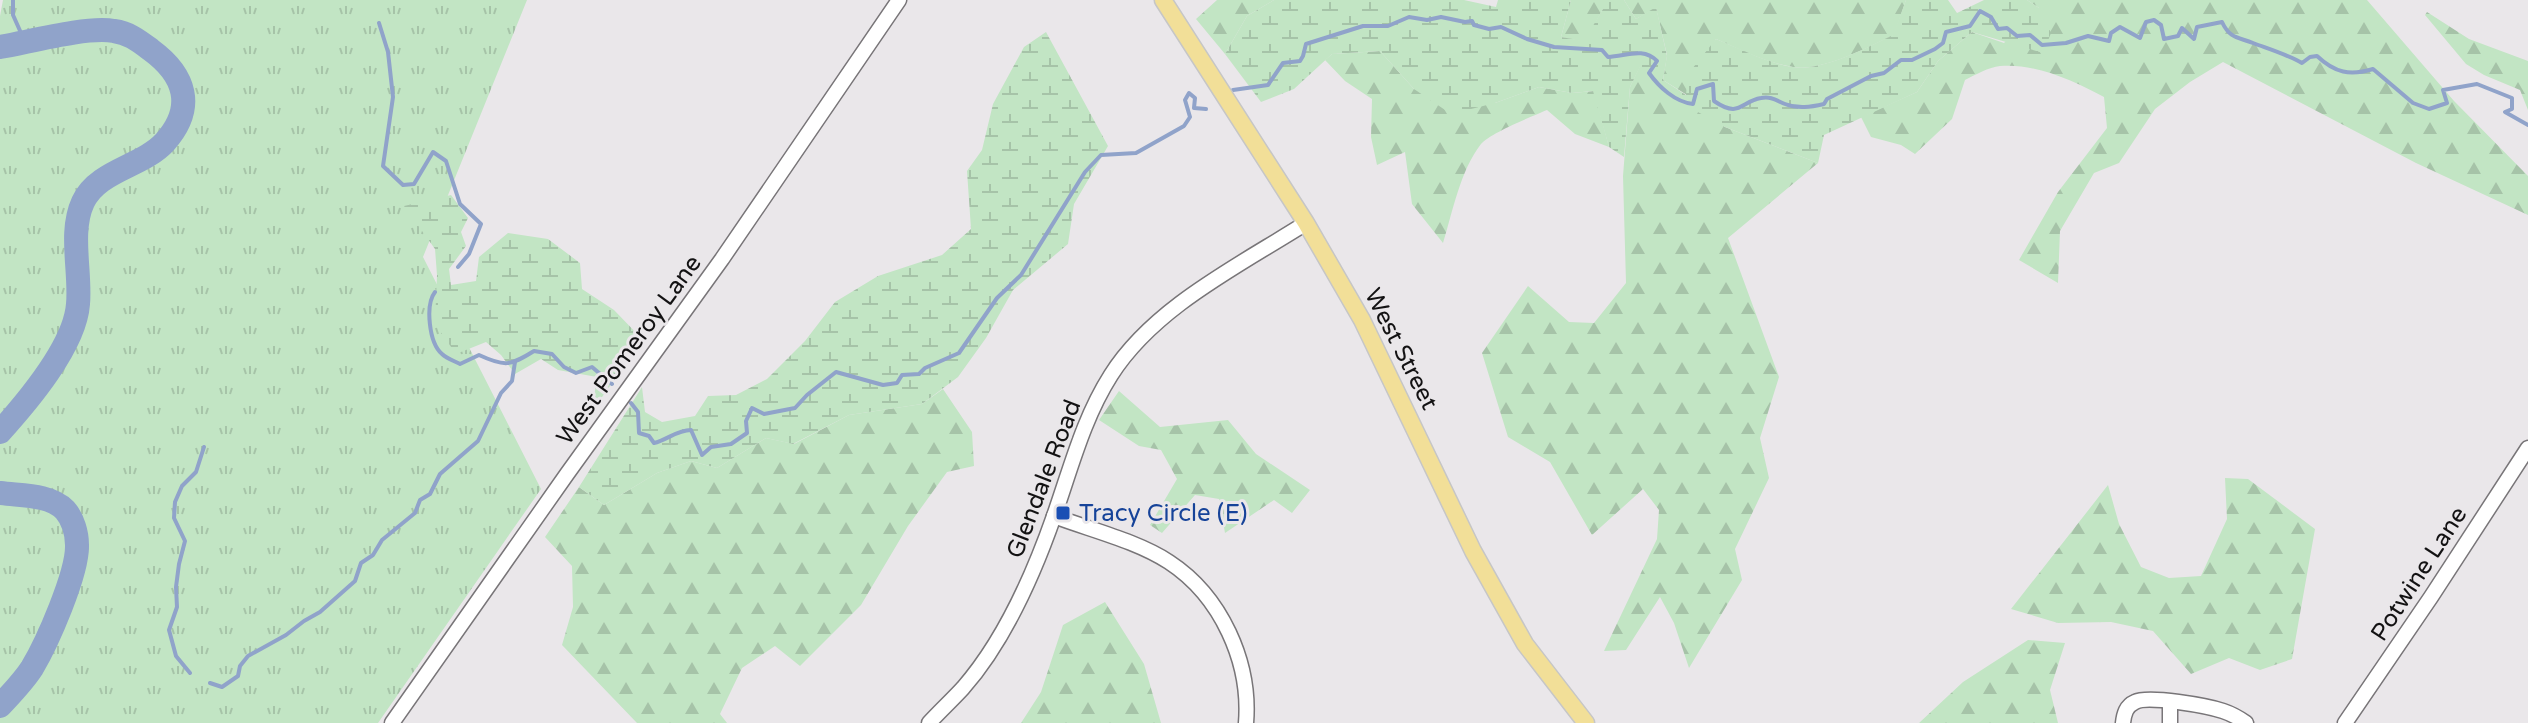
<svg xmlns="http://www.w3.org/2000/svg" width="2528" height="723" viewBox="0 0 2528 723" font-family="'Varela Round',sans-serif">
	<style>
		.grass { fill: url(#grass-tufts) }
		.forest { fill: url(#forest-firs) }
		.wetland { fill: url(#wetland-marsh) }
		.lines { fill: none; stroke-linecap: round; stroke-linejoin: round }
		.stream { stroke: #90a3ca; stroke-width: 4 }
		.river { stroke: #90a3ca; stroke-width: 24 }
		.minor-casing { stroke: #787578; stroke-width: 17 }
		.major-casing { stroke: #c6c6c6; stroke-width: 19 }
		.minor { stroke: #fff; stroke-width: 14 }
		.major { stroke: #f2df98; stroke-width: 16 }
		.transit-dot { fill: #1a4fb4; stroke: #eae7ea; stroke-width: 3 }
		.labels { text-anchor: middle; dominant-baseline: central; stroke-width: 6; stroke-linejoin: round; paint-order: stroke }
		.street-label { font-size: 24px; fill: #131213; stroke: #eae7ea }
		.transit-label { font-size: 24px; fill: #164399; stroke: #eae7ea; text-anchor: start }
	</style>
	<defs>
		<pattern id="grass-tufts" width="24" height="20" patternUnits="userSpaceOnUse" patternTransform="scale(2)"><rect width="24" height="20" fill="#c2e5c4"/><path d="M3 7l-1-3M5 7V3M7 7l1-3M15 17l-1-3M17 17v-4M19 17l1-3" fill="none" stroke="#a6c3a8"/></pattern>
		<pattern id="forest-firs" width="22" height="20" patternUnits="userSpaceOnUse" patternTransform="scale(2)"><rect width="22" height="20" fill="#c2e5c4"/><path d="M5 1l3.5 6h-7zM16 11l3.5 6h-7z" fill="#a6c3a8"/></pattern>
		<pattern id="wetland-marsh" width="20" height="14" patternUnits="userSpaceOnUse" patternTransform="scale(2)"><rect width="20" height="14" fill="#c2e5c4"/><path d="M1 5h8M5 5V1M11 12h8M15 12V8" fill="none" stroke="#a6c3a8"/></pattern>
	</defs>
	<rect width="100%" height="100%" fill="#eae7ea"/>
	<polygon class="grass" points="3,0 527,0 423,257 541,489 378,723 0,723 0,16"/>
	<g class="forest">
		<polygon points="1217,0 1274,0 1247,16 1225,54 1196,19"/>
		<polygon points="1571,0 1603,0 1603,9 1585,42 1561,37"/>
		<path d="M1624,0H1906L1894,35C1868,47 1822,72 1793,67C1767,63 1741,50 1716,39L1687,95L1663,80L1667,55L1656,8L1636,19Z"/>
		<path d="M2027,0H2367L2454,101L2528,176V215L2416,163L2223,62L2190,82L2155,109L2119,163L2094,173L2060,231L2058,283L2019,260L2058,192L2107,128L2104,97C2074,81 2036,63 2000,66C1989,67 1975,75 1965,80L1952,119L1915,154L1901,145L1871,137L1861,117L1917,92L1938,61L1972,32L2004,43L2039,8Z"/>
		<polygon points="2427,12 2469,39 2528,61 2528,110 2520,90 2484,75 2466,64 2425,15"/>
		<path d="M1380,51L1414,89L1495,103L1539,87L1572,93L1594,91L1609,147L1575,134L1547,110C1533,116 1490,133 1481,144C1460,171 1453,211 1443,243L1412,204L1405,152L1377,165L1371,137L1372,99L1345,81L1325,60L1332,54Z"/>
		<polygon points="1640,66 1725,127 1818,163 1728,238 1779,377 1760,438 1769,478 1735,549 1742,580 1689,668 1674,623 1660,597 1626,650 1604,651 1657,539 1659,510 1643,489 1592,535 1550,462 1508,437 1482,353 1528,286 1569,322 1594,323 1626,283 1623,176 1630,87"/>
		<polygon points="943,389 972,432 974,466 947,472 908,526 861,605 800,666 775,646 742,668 720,714 727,723 637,723 562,645 573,607 572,566 545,537 579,487 604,505 657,473 691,461 717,468 766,438 794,444 849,415 922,404"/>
		<polygon points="1119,391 1160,427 1228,420 1256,454 1310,490 1292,513 1274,500 1225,533 1219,499 1195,495 1162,533 1150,525 1177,479 1161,450 1139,446 1099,420"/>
		<polygon points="2225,478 2248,479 2315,529 2292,659 2260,670 2229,658 2191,674 2153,631 2111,622 2058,623 2011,609 2108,485 2119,524 2141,567 2169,578 2201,576 2227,519"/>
		<polygon points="1105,602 1144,664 1161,723 1021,723 1041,692 1063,625"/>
		<polygon points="2028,640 2065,643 2050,690 2058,723 1919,723 1963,682"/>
	</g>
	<g class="wetland">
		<path d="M1274,0H1464L1496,7L1498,0H1571L1561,37L1584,41L1603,9V0H1624L1636,19L1656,7L1667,56L1663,80L1686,95L1688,74L1716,39C1741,49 1767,63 1793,67C1821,72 1868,47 1893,35L1906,0H1948L1957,13L1984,0H2027L2039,8L2051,33L2043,53L1972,32L1938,61L1917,92L1824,135L1818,163L1725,127L1658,90L1640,67L1630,87L1624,157L1609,147L1593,91L1572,93L1539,87L1495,103L1451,114L1414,89L1380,51L1332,54L1294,89L1261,102L1225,54L1247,16Z"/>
		<polygon points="1046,32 1108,146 1074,204 1068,244 1013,290 986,338 958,377 922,404 849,415 793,444 766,438 717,468 691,461 657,473 604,505 579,487 642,387 645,412 662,422 695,416 708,396 736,395 767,379 805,341 835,302 878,276 942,255 971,229 967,171 982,150 993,104 1024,47"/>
		<polygon points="451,195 468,218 461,232 466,246 449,269 451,285 476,281 479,257 508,233 548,239 580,263 582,289 614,310 643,340 592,411 597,377 558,370 541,359 515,374 501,355 486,342 456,354 435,324 437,275 435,249 404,206"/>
	</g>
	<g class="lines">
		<g class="stream">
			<polyline points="13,0 13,15 25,42"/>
			<polyline points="379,23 388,52 393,97 383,166 403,185 414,184 433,152 446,161 460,204 481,224 469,254 458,267"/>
			<path d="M1233,90L1268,85L1283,63L1300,61L1303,56L1306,44L1363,26H1388L1409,17L1427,20L1441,17L1465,22L1472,21L1474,25L1489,29L1501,27L1527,39L1554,47L1602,50L1608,57C1627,56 1643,47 1657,61L1649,73C1659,87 1675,102 1693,104L1697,89L1713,84L1714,101C1740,119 1741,101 1761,98C1772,96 1777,101 1785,104C1798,109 1811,107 1824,104L1827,99L1871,76L1884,73L1901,60H1912L1935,49L1943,43L1946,32L1970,26L1980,11L1991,17L1998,29L2007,28L2017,36L2030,35L2042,45L2066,43L2088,36L2109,41L2111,33L2120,27L2140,38L2146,22L2154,20L2161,25L2164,39L2178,36L2182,28L2194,39L2197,27L2222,22C2230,39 2238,37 2253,43C2266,48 2291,56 2302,63L2310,57L2317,56C2335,73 2350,76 2373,69L2413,103L2429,109L2447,103L2443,90L2477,84L2512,98V109L2505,112L2528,125"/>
			<path d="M435,292C425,305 429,343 442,354C446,358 454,361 460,364L479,355C505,367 510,366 534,351L552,354L564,367L576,373L592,367L612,384"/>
			<path d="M631,403L638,412L639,433L649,436L654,443C667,440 677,430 691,430L702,455L711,447L731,444L747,433L746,421L752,408L764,414L795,408L807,395L836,372L883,385L897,383L902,375L919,374L925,368L959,353L997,298L1021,275L1085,172L1101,155L1136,153L1184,126L1190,117L1185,100L1189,93L1195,98L1194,108L1206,109"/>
			<polyline points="190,673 176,656 169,630 177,607 176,587 179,564 185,541 174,518 175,502 182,486 196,472 204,447"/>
			<polyline points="210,683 222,687 238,676 240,666 248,656 286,635 304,621 320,612 355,581 361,563 373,555 382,540 415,513 420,500 430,494 440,474 478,441 501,393 512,381 515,362"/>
		</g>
		<g class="river">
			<path d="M0,47C29,42 87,26 114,31C129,33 139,41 151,50C185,75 196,107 165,142C142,167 98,170 83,202C69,232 81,272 78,304C75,346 27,402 0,432"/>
			<path d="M0,493C21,496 49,494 65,510C73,519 77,533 77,545C78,573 47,643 32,668C23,682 11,694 0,706"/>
		</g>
		<g class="minor-casing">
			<g id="minor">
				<path d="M1054,516C1091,530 1137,541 1169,562C1221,596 1251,662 1246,723"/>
				<polyline points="392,723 567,474 722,259 899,0"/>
				<path d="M929,723C940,711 952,700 963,688C1005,640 1033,576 1054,516C1071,468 1083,419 1111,375C1154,307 1240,265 1306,223"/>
				<path d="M2123,723C2124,714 2126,706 2135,702C2148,695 2208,706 2223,711C2232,714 2239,718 2246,723"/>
				<polyline points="2170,723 2170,702"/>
				<polyline points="2345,723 2431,597 2528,448"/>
			</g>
		</g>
		<g class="major-casing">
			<polyline id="major" points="1163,0 1306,223 1362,320 1473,551 1525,644 1586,723"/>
		</g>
		<use href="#minor" class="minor"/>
		<use href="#major" class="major"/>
	</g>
	<rect class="transit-dot" x="1055" y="505" width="16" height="16" rx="4"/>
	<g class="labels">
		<g class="street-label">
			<text transform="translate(1401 349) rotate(63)">West Street</text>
			<text transform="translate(629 350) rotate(-54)">West Pomeroy Lane</text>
			<text transform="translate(1044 479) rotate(-69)">Glendale Road</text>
			<text transform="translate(2419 574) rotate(-57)">Potwine Lane</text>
		</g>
		<g class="transit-label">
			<text x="1079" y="513">Tracy Circle (E)</text>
		</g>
	</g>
</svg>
